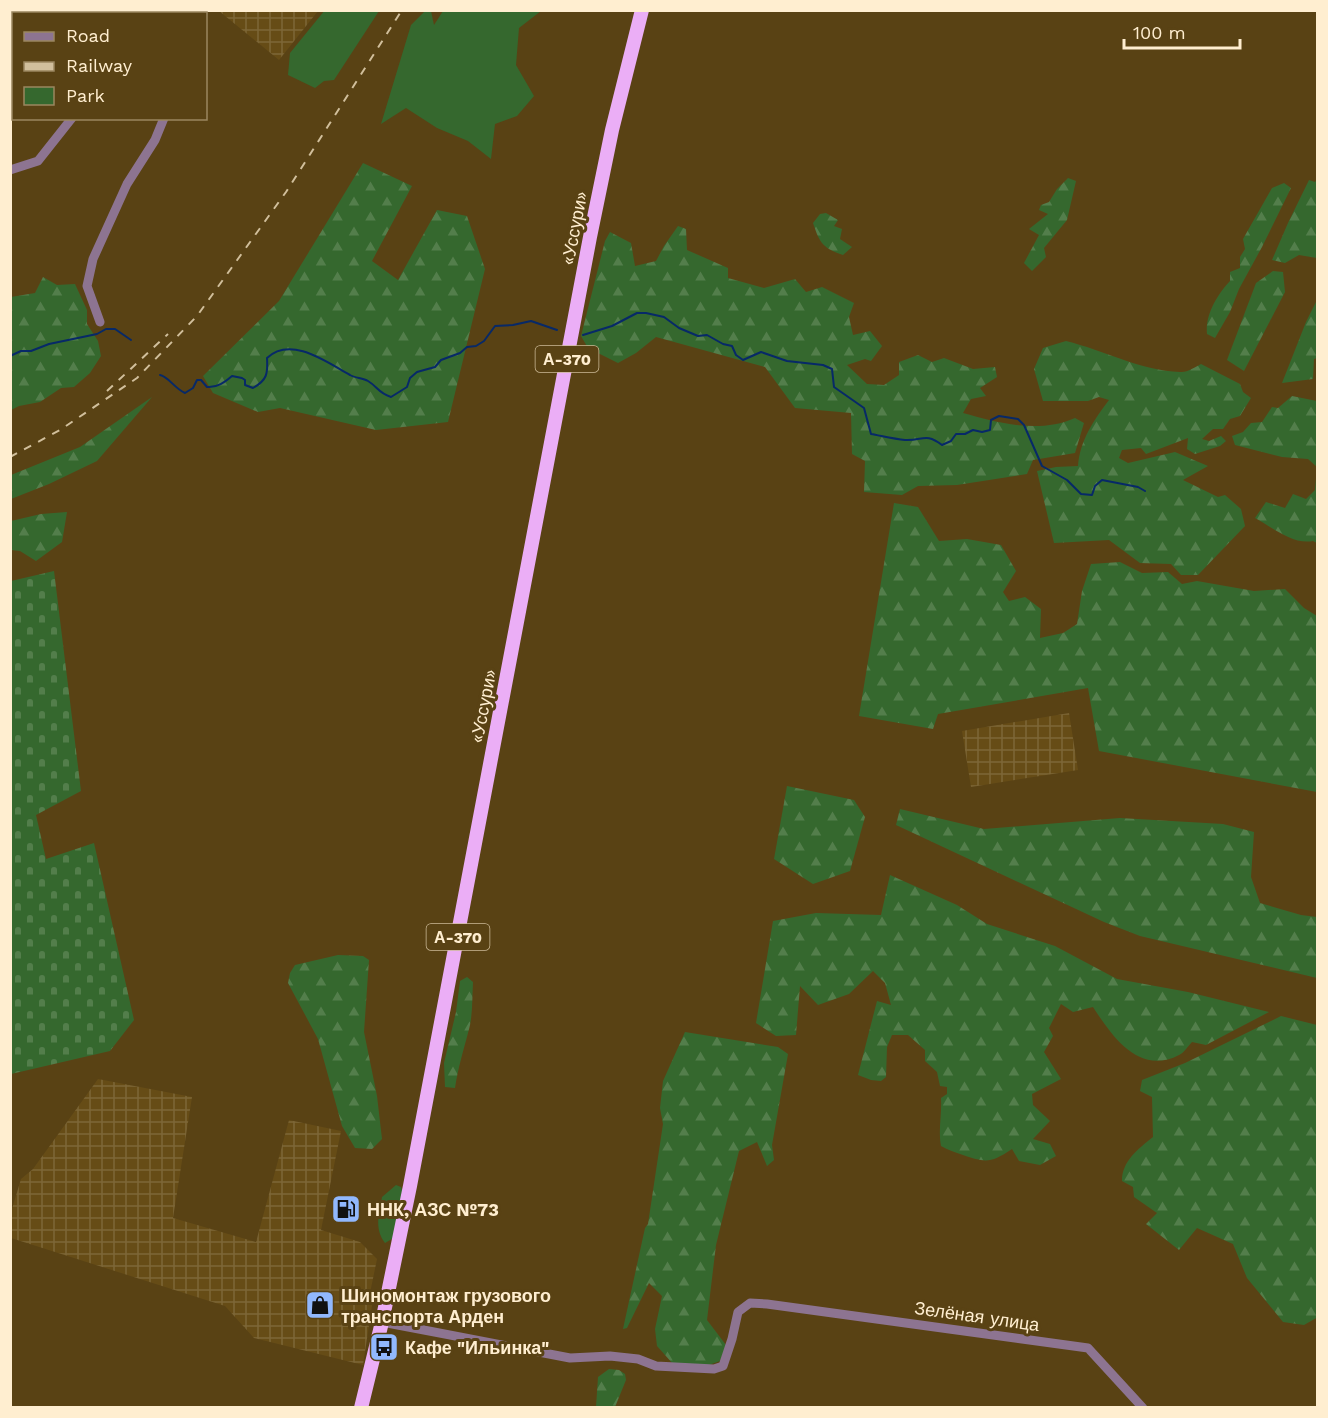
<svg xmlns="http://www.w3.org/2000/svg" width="1328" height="1418" viewBox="0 0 1328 1418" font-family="'Work Sans',sans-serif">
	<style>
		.industrial { fill: url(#industrial-grid) }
		.green { fill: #35682e }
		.forest { fill: url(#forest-firs) }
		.cemetery { fill: url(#cemetery-stones) }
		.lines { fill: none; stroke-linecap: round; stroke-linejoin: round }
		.stream { stroke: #072968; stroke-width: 2 }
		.minor { stroke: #8d7491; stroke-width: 9 }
		.highway { stroke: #ebaef6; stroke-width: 14 }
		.rail { stroke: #d1bf9c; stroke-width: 2; stroke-dasharray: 8 8; stroke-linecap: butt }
		.labels { text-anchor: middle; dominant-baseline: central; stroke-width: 6; stroke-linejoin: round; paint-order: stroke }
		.shield { fill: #594214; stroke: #cdba98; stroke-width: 1.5 }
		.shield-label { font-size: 16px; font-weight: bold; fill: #ffeed0 }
		.street-label { font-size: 18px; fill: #ffeed0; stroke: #594214 }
		.poi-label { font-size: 18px; font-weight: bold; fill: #ffeed0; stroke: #594214; text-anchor: start }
	</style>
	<defs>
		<pattern id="industrial-grid" width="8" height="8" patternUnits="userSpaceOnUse" patternTransform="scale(1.5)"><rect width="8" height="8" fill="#664c16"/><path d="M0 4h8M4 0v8" fill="none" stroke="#7d6637"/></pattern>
		<pattern id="forest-firs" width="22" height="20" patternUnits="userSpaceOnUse" patternTransform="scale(1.5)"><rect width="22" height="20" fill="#35682e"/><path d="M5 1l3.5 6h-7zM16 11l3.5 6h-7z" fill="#537e4b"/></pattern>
		<pattern id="cemetery-stones" width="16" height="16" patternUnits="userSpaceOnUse" patternTransform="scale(1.5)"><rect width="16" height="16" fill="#35682e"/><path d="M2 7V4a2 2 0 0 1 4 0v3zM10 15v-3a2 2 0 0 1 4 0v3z" fill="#537e4b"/></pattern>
	</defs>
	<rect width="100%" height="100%" fill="#594214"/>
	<g class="industrial">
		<polygon points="219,11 318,11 279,60"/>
		<polygon points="1069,713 1078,770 971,787 962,731"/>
		<polygon points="98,1079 192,1097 173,1218 256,1242 289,1120 341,1131 321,1230 360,1242 377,1259 370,1293 373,1299 363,1365 254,1338 225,1306 11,1238 11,1212 21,1179 33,1169"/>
	</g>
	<g class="green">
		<polygon points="325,10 379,11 334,80 324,81 315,88 288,75 290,53"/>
		<polygon points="425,11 431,11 434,25 443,11 541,11 519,28 516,65 534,96 517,116 495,124 491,159 468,141 437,128 406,108 381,124 411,25"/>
		<path d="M396,1185L401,1187L405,1199L397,1236L385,1243C374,1228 379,1214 382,1197Z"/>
	</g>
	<g class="forest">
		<polygon points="363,163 412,186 372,261 398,280 437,210 467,216 485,269 448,422 376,430 280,408 258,412 213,393 203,376 279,301"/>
		<polygon points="1068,178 1076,181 1067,220 1044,248 1046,257 1032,271 1024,263 1039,235 1029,229 1048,214 1039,210 1041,205 1049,202 1057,189"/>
		<polygon points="1317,179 1317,258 1299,255 1285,263 1272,260 1288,223 1309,180 1315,182"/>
		<path d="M1284,183L1291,188L1262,247L1239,289L1230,312L1215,338L1207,334C1205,315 1217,295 1230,281V272L1240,268V257L1245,249L1243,239L1272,188Z"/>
		<path d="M826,213L838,220L834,226L842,229L840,239L852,247L843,255C823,248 820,244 813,223L820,214Z"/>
		<path d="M678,226L686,229L687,250L728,268V278L764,288L795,279L806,292L822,287L854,303L849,317L853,335L870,331L882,346L871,361L865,359L847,365L867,384L884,385L899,375V362L918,355L932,362L944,358L973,369L995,367L997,377L980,388L986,396L971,399L963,413C999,423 1039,434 1075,418L1084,423L1075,453L1033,460L1027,474L957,485L918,486L902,495L864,492L865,461L852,454L851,413L795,408L765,367L656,337L636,353L618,363L588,348L581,336L605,241L610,232L631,243L635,266L656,261L664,246Z"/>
		<polygon points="1273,271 1283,272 1285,292 1244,371 1227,360 1256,283"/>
		<polygon points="43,277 57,285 75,284 87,310 87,324 98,341 101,356 90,373 74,387 61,388 40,402 19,406 11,410 11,297 35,293"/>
		<polygon points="1317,300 1317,358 1314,359 1313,379 1282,383 1306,322"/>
		<path d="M1066,341C1103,350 1142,371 1180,372C1187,373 1195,367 1201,364L1240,384L1243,392L1251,398L1240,416L1230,419L1223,429H1213L1202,439L1209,441L1221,436L1226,441L1220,446L1195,454L1187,449L1188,438L1146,454L1141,448L1122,450L1119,458L1128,463L1175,452L1208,466L1183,480L1218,497L1225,495L1241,509L1245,526L1198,575H1181L1171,564L1140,563L1109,540L1054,543L1037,471L1056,467L1078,466C1080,440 1094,420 1109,400L1099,397L1088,401H1043L1034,369L1043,348Z"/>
		<path d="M1292,396L1317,401V543L1313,541C1293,545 1272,527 1255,518L1266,502L1285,508L1293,494L1306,499L1315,490L1317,467L1308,459L1282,457L1235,445L1232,436L1243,432L1251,423L1262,422L1272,407L1278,408Z"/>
		<polygon points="152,397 97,461 49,484 11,499 11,475 80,447"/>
		<polygon points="894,503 918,507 939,541 967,539 1001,545 1016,571 1003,592 1009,601 1025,597 1041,609 1040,638 1063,633 1077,624 1082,591 1091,564 1120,562 1142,573 1168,572 1182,584 1197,581 1254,591 1285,589 1304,608 1317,616 1317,792 1099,751 1088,688 938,714 933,729 859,716"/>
		<polygon points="67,512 62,542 36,561 20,551 11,550 11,521 41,514"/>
		<polygon points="787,786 854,800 865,817 850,871 813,884 774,859"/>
		<polygon points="900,809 984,829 1120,818 1223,824 1254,832 1251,877 1260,903 1301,915 1317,917 1317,978 1140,936 1104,922 896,825"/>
		<path d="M890,875L957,905L987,924L1055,946L1117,979L1188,992L1269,1012L1206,1045L1192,1042C1188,1046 1184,1053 1179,1055C1139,1076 1112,1036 1093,1007L1073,1012L1061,1004L1049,1028L1053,1036L1044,1052L1061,1079L1032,1094L1033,1105L1050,1121L1033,1139L1050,1144L1056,1156L1040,1165L1019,1161L1012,1149C991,1163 986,1163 963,1155C955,1152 948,1150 941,1146C938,1130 942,1115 941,1098L947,1094V1087L940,1086L937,1072L925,1061V1050L908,1035H892L887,1047L886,1077L881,1081L871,1080L858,1075L877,1001L891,1005L885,983L873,971L849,994L818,1005L800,986L796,1035L776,1036L756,1023L773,921L816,913L881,915Z"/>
		<polygon points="338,955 363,956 369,960 364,1032 377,1096 382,1139 372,1149 355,1148 342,1126 318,1039 288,983 290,973 295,965"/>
		<path d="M467,977L473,982C472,999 473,1017 468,1033C463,1052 458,1068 455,1088L445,1087L444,1063L456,1012L460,981Z"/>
		<path d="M1281,1016L1317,1025L1318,1317L1304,1325L1283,1322L1247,1278L1233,1244L1197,1228L1179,1250L1146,1224L1157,1213L1134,1197L1133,1187L1122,1181C1122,1161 1138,1149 1153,1137L1152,1097L1140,1091L1142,1080L1185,1063Z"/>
		<polygon points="685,1032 778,1047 788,1054 772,1145 774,1160 767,1166 757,1142 739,1151 716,1245 707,1320 726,1345 720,1361 706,1366 673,1364 657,1346 655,1329 662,1296 649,1283 627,1328 623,1329 645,1228 648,1224 663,1124 660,1108 663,1081"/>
		<polygon points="609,1369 619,1370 625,1374 626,1380 615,1407 596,1407 598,1377"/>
	</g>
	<polygon class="cemetery" points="54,571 81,791 36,815 46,859 94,843 134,1020 110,1051 11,1074 11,581"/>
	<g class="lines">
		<g class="stream">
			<path d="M583,335L612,326L637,313H646L664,317L679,328L698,336L707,335L723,344L732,346L736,355L743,360L761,352L787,361L823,365L832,369L834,387L864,408L871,434C882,436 894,439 905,440C923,441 925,432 942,445L951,441L956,434H965L973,430L982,432L990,430L991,420L999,416L1018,419L1024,425L1042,466L1067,480L1081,494L1092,495L1095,486L1102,480L1138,487L1145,491"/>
			<polyline points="10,356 21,351 31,351 49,344 97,334 106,329 115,329 131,340"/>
			<path d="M160,375C169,377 174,388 185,393L193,388L197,380H201L207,387C217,388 225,382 232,376L242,378L245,380V385L253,388C267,380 268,374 267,358C291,335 328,363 350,375C355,378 363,378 368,381C378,387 378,393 391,397L407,387L410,378L417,372L435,367L441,360L460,353L467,347L476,346L484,341L495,326L513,325L531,321L557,330"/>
		</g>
		<g class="minor">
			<polyline points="145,10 146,14"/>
			<polyline points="173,10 173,14"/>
			<polyline points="10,80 14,79"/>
			<polyline points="10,170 38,161 72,118"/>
			<polyline points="100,322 87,286 93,259 127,184 155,140 164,118"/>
			<polyline points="382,1322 570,1358 610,1356 638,1359 656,1366 714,1369 723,1366 732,1339 738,1312 750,1303 767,1304 1088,1348 1143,1408"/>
		</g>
		<polyline class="highway" points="361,1408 382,1322 410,1186 590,237 612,130 642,10"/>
		<g class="rail">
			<polyline points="107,391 168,334"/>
			<polyline points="10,457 60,430 137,378 197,316 286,192 402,10"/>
		</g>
	</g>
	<defs>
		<g id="fuel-square" transform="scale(1.5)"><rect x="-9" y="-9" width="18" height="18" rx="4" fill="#91b8fd" stroke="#594214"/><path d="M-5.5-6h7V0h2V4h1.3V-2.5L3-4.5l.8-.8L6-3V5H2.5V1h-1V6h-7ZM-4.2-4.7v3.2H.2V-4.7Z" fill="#111"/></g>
		<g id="shop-square" transform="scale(1.5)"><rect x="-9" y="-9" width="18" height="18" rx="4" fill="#91b8fd" stroke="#594214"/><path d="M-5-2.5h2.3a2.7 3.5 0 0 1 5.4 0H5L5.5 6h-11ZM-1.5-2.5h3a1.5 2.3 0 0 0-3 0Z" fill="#111"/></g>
		<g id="bus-square" transform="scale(1.5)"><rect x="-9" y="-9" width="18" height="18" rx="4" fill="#91b8fd" stroke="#594214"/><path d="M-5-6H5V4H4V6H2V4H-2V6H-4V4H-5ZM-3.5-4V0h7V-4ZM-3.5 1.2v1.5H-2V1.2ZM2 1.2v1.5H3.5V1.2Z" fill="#111"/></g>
	</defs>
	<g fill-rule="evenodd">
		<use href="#fuel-square" x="346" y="1209"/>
		<use href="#shop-square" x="320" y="1305"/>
		<use href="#bus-square" x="384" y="1347"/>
	</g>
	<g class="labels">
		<g class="shield">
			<rect x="535.5" y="346" width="63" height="26" rx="4.5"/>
			<rect x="426.5" y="924" width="63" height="26" rx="4.5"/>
		</g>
		<g class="shield-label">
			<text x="567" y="359">А-370</text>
			<text x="458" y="937">А-370</text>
		</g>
		<g class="street-label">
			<text transform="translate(574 228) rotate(-79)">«Уссури»</text>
			<text transform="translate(483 706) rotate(-79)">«Уссури»</text>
			<text transform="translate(977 1316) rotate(8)">Зелёная улица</text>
		</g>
		<g class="poi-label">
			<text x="367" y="1209">ННК, АЗС №73</text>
			<text x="341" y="1295">Шиномонтаж грузового<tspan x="341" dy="21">транспорта Арден</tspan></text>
			<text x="405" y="1347">Кафе "Ильинка"</text>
		</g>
	</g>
	<rect width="1328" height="1418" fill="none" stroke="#ffeed0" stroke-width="24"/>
	<rect x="12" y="12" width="195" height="108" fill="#594214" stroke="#9b875f" stroke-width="1.5"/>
	<rect x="24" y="32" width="30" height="9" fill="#8d7491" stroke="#9b875f" stroke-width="1.5"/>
	<text x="66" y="42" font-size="18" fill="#ffeed0">Road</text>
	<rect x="24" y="62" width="30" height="9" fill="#d1bf9c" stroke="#9b875f" stroke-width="1.5"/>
	<text x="66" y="72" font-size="18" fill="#ffeed0">Railway</text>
	<rect x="24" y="87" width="30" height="18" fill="#35682e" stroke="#9b875f" stroke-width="1.5"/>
	<text x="66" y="102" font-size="18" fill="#ffeed0">Park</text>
	<path d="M1124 39v9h116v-9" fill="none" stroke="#ffeed0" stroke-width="3"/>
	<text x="1133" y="39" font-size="18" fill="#ffeed0" stroke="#594214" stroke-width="4.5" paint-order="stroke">100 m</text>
</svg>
